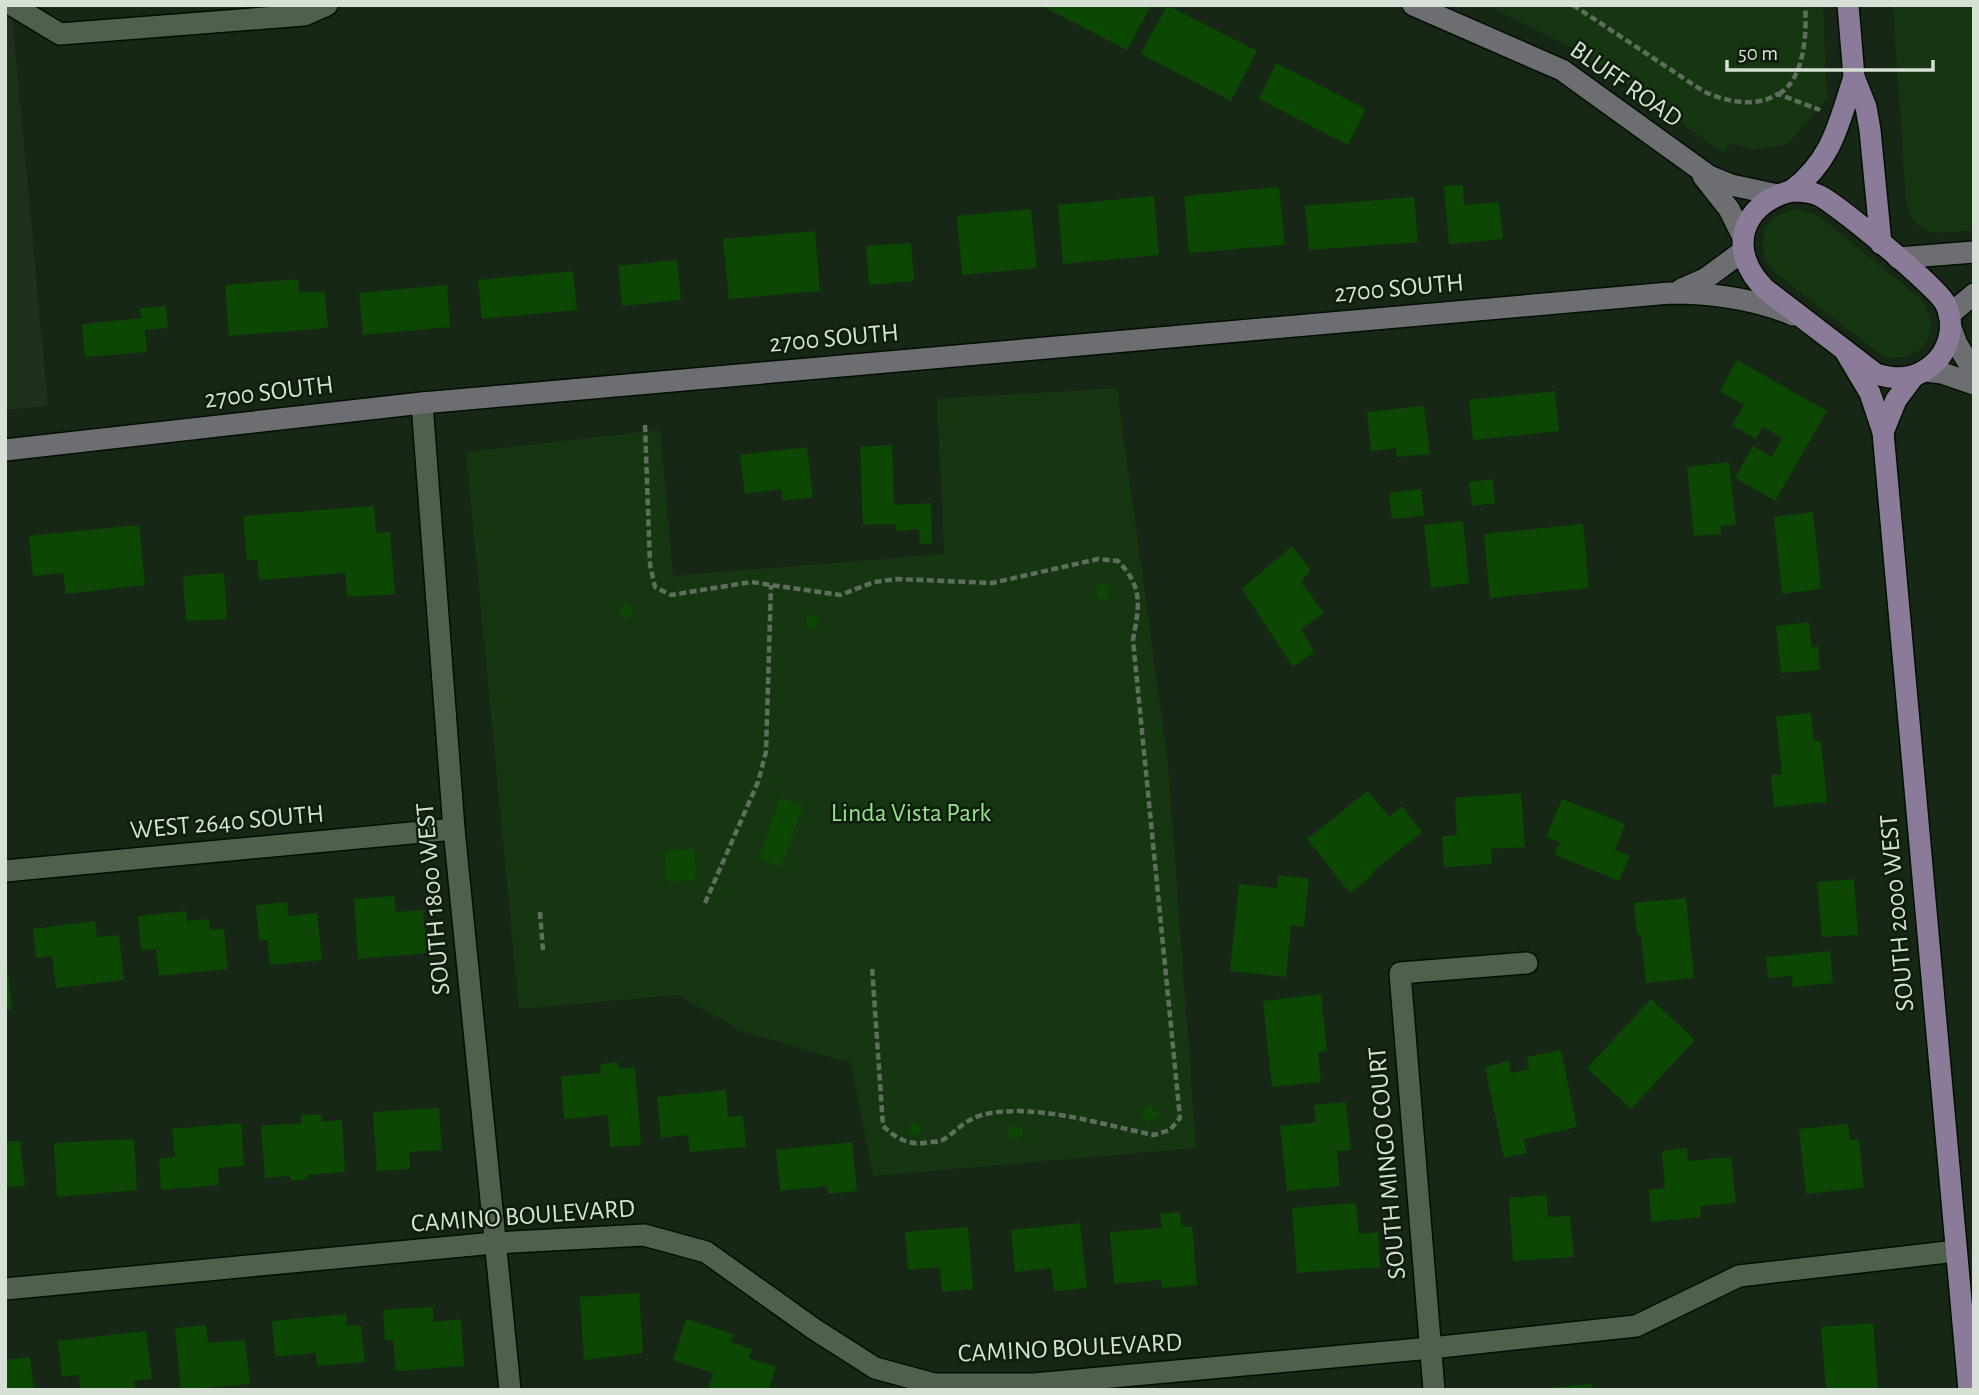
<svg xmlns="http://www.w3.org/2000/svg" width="1979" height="1395" viewBox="0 0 1979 1395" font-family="'Alegreya Sans',sans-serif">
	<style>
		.built { fill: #1e321b }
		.green { fill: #163612 }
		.building { fill: #0c4704 }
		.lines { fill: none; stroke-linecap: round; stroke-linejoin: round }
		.street-casing { stroke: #030f02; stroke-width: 24 }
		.secondary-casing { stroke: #030f02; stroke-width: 24 }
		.primary-casing { stroke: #030f02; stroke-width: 24 }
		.path { stroke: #5f6d5d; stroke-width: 4.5; stroke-dasharray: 7 3.5; stroke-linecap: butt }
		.street { stroke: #4f614c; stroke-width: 21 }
		.secondary { stroke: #6c6e72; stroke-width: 21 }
		.primary { stroke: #8a7b98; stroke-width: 21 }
		.labels { text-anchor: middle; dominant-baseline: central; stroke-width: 5; stroke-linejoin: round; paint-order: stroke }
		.street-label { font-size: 26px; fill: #d6e0d4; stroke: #0e1d0c }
		.park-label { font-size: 26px; fill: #96e28b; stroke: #0e1d0c }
	</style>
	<rect width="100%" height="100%" fill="#172715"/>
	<polygon class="built" points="5,5 11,5 48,406 5,410"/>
	<g class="green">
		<polygon points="1487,5 1823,5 1827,98 1788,144 1753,150 1732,143 1724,153 1576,50"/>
		<path d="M1893,5H1974V230C1939,233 1914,241 1906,199Z"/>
		<path d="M1798,209L1817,215L1921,299C1945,331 1922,364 1884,357L1773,271C1752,244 1763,213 1798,209Z"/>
		<polygon points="1117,388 1168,763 1196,1148 873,1176 851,1063 741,1031 678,995 519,1009 466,452 660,430 673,576 944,554 937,399"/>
	</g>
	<g class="building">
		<polygon points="1040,5 1151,5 1127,50"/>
		<polygon points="1167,5 1257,51 1231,101 1141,54"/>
		<polygon points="1276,63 1366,109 1348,145 1259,99"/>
		<polygon points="1463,185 1464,205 1499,202 1503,239 1449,244 1444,186"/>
		<polygon points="1279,187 1285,245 1189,253 1184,196"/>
		<polygon points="1154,196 1159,255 1063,264 1058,205"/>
		<polygon points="1414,197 1418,242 1309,250 1305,206"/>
		<polygon points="1031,209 1037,268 962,275 957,216"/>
		<polygon points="815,231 820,291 729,299 723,239"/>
		<polygon points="911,243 914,281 869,285 866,246"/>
		<polygon points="677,260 681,300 622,306 618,266"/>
		<polygon points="573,271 577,310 482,319 478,280"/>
		<polygon points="298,279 299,293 325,291 328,328 229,336 225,285"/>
		<polygon points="447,285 450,327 363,335 359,293"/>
		<polygon points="166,306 168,328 145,330 147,352 85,357 82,324 141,318 140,308"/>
		<polygon points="1737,360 1827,411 1775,501 1735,478 1753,446 1772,457 1782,438 1763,427 1756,439 1732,425 1744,405 1720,391"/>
		<polygon points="1555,391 1559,431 1473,440 1469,400"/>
		<polygon points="1424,406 1430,454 1397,457 1396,448 1371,451 1367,412"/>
		<polygon points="892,445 894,505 931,503 932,543 920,544 919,529 896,531 895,524 863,525 860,447"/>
		<polygon points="807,447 813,497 783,501 781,489 745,494 740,455"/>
		<polygon points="1729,462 1736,525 1721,526 1721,534 1694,536 1687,467"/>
		<polygon points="1493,479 1495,503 1472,506 1469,482"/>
		<polygon points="1421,489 1424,516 1392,519 1389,493"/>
		<polygon points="374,506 376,533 390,532 395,594 347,597 345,573 259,580 257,560 247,560 243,516"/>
		<polygon points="1813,512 1821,589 1782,594 1774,517"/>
		<polygon points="1463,521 1469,583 1431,588 1424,525"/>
		<polygon points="1583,524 1589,588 1490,598 1484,534"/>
		<polygon points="139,525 145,585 66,594 63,573 33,576 29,536"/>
		<polygon points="1292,546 1311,570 1301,582 1324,613 1301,629 1314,651 1293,667 1242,589"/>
		<polygon points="224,573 227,619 186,621 183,576"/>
		<polygon points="1100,583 1110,587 1107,600 1097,597"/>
		<polygon points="626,602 635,613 626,620 618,610"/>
		<polygon points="807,614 818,618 815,629 806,627"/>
		<polygon points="1809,622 1812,647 1818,646 1820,670 1781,673 1776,626"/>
		<polygon points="1811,713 1814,741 1821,741 1827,802 1774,807 1771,775 1782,774 1776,716"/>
		<polygon points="1368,791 1389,817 1402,806 1422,832 1372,872 1374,874 1350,893 1307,839"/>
		<polygon points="1521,793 1525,847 1491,849 1492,864 1444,867 1442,836 1457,835 1455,798"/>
		<polygon points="780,797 803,806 781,867 759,858"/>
		<polygon points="1562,799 1625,824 1615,850 1630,856 1619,881 1555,855 1560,842 1546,837"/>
		<polygon points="694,849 696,880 667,882 665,851"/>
		<polygon points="1279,875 1309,879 1304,927 1291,925 1286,977 1230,971 1239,884 1277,888"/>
		<polygon points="1854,879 1858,935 1822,937 1817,882"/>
		<polygon points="394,896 396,912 423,910 427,953 358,959 354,899"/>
		<polygon points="1686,898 1694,978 1646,983 1641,934 1637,935 1634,903"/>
		<polygon points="287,902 289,916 317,913 322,960 270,965 267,940 259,941 256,905"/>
		<polygon points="186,911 187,921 209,919 210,930 224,929 228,969 159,976 156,949 141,950 138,916"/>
		<polygon points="95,921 97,937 119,935 124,980 56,988 52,956 36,958 33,929"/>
		<polygon points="1830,951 1833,983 1793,987 1792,976 1768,978 1766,957"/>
		<polygon points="5,963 7,963 12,1009 5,1010"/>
		<polygon points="1321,994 1327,1051 1318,1052 1321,1082 1272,1087 1263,1001"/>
		<polygon points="1651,999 1695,1040 1631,1109 1587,1068"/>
		<polygon points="1561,1050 1577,1127 1524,1139 1527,1153 1504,1158 1485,1067 1509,1061 1511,1073 1529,1069 1527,1057"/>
		<polygon points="618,1062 619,1069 635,1067 641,1145 610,1147 608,1115 564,1119 561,1076 601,1073 600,1064"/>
		<polygon points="726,1090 728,1117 743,1115 746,1147 690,1152 688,1135 661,1138 657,1097"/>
		<polygon points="1346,1102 1351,1150 1337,1151 1340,1186 1287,1191 1280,1126 1316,1122 1314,1105"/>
		<polygon points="1149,1105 1160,1115 1148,1123 1140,1114"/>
		<polygon points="439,1108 442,1150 409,1152 410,1169 377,1171 373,1112"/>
		<polygon points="321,1114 322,1122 342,1120 345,1172 307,1175 308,1179 290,1181 290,1176 265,1178 261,1126 302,1123 301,1115"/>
		<polygon points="241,1123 244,1166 218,1168 219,1185 161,1190 159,1159 175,1157 172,1129"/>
		<polygon points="912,1123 921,1126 918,1136 909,1133"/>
		<polygon points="1848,1124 1850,1140 1859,1139 1864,1188 1806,1194 1799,1129"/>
		<polygon points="1009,1126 1023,1128 1021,1138 1008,1137"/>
		<polygon points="134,1139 137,1190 57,1197 54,1143"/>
		<polygon points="20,1141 25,1186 5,1187 5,1142"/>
		<polygon points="852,1142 857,1191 828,1194 827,1186 780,1191 776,1150"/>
		<polygon points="1687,1148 1688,1161 1731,1157 1736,1203 1700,1206 1701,1217 1651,1222 1649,1190 1665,1188 1662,1151"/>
		<polygon points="1547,1195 1548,1217 1570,1216 1574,1257 1513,1261 1509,1198"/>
		<polygon points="1356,1203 1359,1234 1378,1232 1380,1267 1297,1273 1292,1208"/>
		<polygon points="1180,1212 1181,1227 1192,1226 1197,1285 1162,1288 1161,1280 1114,1284 1110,1232 1162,1228 1160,1214"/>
		<polygon points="1080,1223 1087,1288 1054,1291 1051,1268 1015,1272 1011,1230"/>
		<polygon points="968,1227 973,1289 942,1292 940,1267 908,1270 905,1232"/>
		<polygon points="639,1293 643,1353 584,1360 580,1297"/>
		<polygon points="433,1307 433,1322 461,1319 464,1366 396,1371 393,1340 385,1341 383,1310"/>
		<polygon points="346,1314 347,1326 361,1325 365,1362 317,1366 316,1353 275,1357 272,1321"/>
		<polygon points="686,1319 733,1334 731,1342 752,1349 749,1358 776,1367 769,1390 708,1390 713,1373 673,1360"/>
		<polygon points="1873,1323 1878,1388 1826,1390 1821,1327"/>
		<polygon points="206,1325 208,1343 245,1340 250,1384 181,1390 175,1328"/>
		<polygon points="146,1331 152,1379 134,1381 136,1390 80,1390 79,1375 62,1377 58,1341"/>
		<polygon points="30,1357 34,1390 5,1390 5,1360"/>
		<polygon points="1592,1384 1593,1390 1549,1390 1549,1388"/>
	</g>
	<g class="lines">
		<g class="street-casing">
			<g id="street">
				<polyline points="12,5 60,34 304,15 327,5"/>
				<polyline points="422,403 454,829 510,1390"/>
				<polyline points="5,871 454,829"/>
				<polyline points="5,1289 494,1243 644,1235 706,1252 814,1329 875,1368 934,1384 1034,1384 1431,1348 1636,1326 1739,1276 1956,1251"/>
				<polyline points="1434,1390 1400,973 1527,963"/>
			</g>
		</g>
		<g class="secondary-casing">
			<g id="secondary">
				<polyline points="1413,5 1562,70 1709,176 1731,185 1778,195"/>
				<polyline points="1703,176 1729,209 1743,237"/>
				<polyline points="1898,258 1974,252"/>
				<polyline points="1682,289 1705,279 1743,251"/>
				<polyline points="1949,315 1974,294"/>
				<polyline points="1951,328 1957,344 1974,372"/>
				<polyline points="1925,371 1942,373 1974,384"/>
				<path d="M5,450L422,403L1670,293C1713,293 1753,298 1793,315"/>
			</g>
		</g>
		<g class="primary-casing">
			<g id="primary">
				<polyline points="1848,5 1854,77 1866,107 1870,130 1881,244"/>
				<path d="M1791,191C1801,191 1809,191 1818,195C1835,202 1938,288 1945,303C1956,324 1950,351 1931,366C1914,380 1896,380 1876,374L1765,289C1727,252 1740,204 1791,191Z"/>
				<path d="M1791,191C1832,161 1839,123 1854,77"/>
				<polyline points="1845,351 1870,393 1883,432 1969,1390"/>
				<polyline points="1883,432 1896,400 1914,376"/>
			</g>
		</g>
		<g class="path">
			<path d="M1573,5L1703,91C1726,102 1755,108 1778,94L1820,110"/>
			<path d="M1779,94C1805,78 1807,33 1805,5"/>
			<path d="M645,425L650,565L655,587L671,595L751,582L840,595L874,582L897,579L992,583L1098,559L1118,561C1144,588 1139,606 1133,640L1180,1118L1170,1130L1154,1135C1103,1125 1033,1102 982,1115C967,1119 958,1129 946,1138C942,1141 937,1142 931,1142C910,1146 898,1140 883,1126L872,967"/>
			<polyline points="705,903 758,782 766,752 771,585"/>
			<polyline points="540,912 543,950"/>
		</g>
		<use href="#street" class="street"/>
		<use href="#secondary" class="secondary"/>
		<use href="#primary" class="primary"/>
	</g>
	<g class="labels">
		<g class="street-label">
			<text transform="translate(1626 84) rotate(35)">BLUFF ROAD</text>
			<text transform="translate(1399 288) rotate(-5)">2700 SOUTH</text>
			<text transform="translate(834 338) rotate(-5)">2700 SOUTH</text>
			<text transform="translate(269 392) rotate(-7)">2700 SOUTH</text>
			<text transform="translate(227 822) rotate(-5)">WEST 2640 SOUTH</text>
			<text transform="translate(433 899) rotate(-95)">SOUTH 1800 WEST</text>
			<text transform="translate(1897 913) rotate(-95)">SOUTH 2000 WEST</text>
			<text transform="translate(1387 1163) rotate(-95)">SOUTH MINGO COURT</text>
			<text transform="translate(523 1216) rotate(-4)">CAMINO BOULEVARD</text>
			<text transform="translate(1070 1348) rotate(-3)">CAMINO BOULEVARD</text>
		</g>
		<g class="park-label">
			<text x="911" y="813">Linda Vista Park</text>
		</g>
	</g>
	<rect width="1979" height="1395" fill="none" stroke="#d6e0d4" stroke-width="14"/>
	<path d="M1727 60v10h206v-10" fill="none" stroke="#d6e0d4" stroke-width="3.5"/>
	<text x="1738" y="60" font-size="21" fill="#d6e0d4" stroke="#0e1d0c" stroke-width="5" paint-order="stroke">50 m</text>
</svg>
